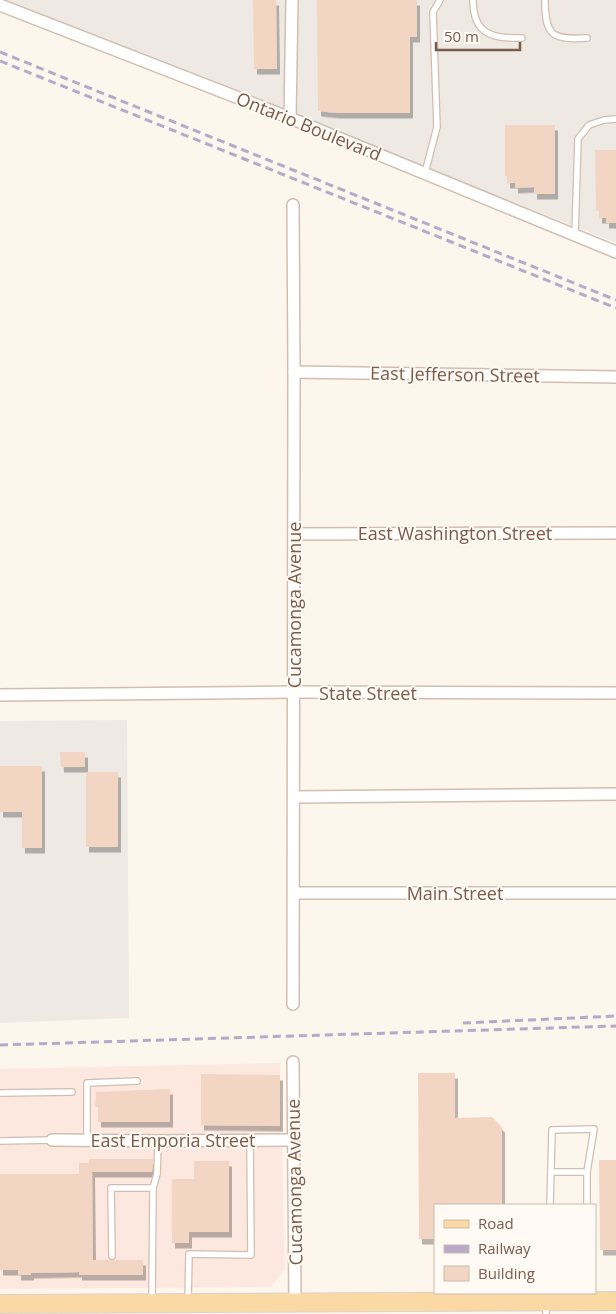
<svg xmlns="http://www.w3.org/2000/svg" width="616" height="1314" viewBox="0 0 616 1314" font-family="'Open Sans',sans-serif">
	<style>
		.commercial { fill: #fde8e0 }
		.industrial { fill: #efe9e4 }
		.building { fill: #f3d5c3; filter: url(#shadow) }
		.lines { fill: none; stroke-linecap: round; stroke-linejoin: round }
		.service-casing { stroke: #d1beb0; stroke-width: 8 }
		.minor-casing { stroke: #d1beb0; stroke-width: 14 }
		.primary-casing { stroke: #dad1cd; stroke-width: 20 }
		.service { stroke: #fff; stroke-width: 5.5 }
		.minor { stroke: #fff; stroke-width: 11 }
		.primary { stroke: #fbd9a5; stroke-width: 18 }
		.rail { stroke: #b9a8c9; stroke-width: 3; stroke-dasharray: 8 5; stroke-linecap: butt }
		.labels { text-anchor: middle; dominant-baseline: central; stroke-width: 4; stroke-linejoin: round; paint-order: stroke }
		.street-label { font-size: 18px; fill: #7a5c4d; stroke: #fffaf3 }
	</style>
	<defs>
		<filter id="shadow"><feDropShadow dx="3" dy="5.5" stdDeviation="0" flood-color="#0004"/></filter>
	</defs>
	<rect width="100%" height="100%" fill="#fdf6ec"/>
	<polygon class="commercial" points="280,1063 285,1269 271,1287 0,1289 0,1069"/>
	<g class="industrial">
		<polygon points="3,0 616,0 616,243 216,84"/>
		<polygon points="127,720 129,1018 0,1023 0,721"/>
	</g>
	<g class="building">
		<polygon points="253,0 276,0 277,69 254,69"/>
		<polygon points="317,0 417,0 417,37 410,37 410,113 337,113 318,111"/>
		<polygon points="505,125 555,125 555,194 534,194 534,187 515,188 515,183 507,183 507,176 505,176"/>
		<polygon points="595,150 616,150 616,223 606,223 606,218 599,218 599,211 596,211"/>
		<polygon points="60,752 85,752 85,767 61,767"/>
		<polygon points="0,766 42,766 42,848 22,848 22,812 0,812"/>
		<rect x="86" y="772" width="32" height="75"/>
		<polygon points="418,1073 455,1073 455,1118 492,1117 502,1127 502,1205 435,1205 435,1239 419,1239"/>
		<polygon points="201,1074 280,1075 280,1126 201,1125"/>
		<polygon points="170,1089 170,1122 98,1122 98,1107 95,1107 96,1092"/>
		<polygon points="89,1159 153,1159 152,1172 92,1172 93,1260 143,1260 143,1275 79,1275 79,1272 31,1273 31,1275 18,1275 18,1270 0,1270 0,1174 79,1174 79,1163 89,1163"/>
		<polygon points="599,1160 616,1160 616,1250 600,1250"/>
		<polygon points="194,1161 229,1161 229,1232 189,1232 189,1243 172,1243 172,1179 194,1179"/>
	</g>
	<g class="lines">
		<g class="service-casing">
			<g id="service">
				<path d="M473,0C473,34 492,39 522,38"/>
				<path d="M545,0C545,36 552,40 587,38"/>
				<polyline points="425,173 437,127 433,12 440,0"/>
				<polyline points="575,235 578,139 589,125 604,120 616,119"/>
				<polyline points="0,1093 72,1092"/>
				<polyline points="0,1141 52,1140"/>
				<polyline points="87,1141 87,1083 137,1081"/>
				<polyline points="551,1172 587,1172"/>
				<polyline points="550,1205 552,1130 594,1129 587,1172 587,1205"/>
				<polyline points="112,1256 111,1188 153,1188"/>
				<polyline points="152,1301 153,1188 157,1174 158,1141"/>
				<polyline points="188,1301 189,1254 251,1255 250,1140"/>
				<polyline points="546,1304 546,1314"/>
			</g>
		</g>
		<g class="minor-casing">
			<g id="minor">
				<polyline points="0,5 290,118 616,252"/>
				<polyline points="290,118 292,0"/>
				<polyline points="293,205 294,372 293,1004"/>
				<polyline points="294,372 616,377"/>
				<polyline points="294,534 616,533"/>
				<polyline points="0,695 294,692 616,693"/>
				<polyline points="294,797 616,794"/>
				<polyline points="294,893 616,893"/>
				<polyline points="293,1062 295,1303"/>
				<polyline points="52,1140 158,1141 293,1140"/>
			</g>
		</g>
		<g class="primary-casing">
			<polyline id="primary" points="0,1304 616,1301"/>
		</g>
		<use href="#service" class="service"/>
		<use href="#minor" class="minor"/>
		<use href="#primary" class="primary"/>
		<g class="rail">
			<polyline points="0,52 616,300"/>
			<polyline points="0,61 616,308"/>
			<polyline points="463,1023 616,1016"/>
			<polyline points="0,1045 616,1026"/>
		</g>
	</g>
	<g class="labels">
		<g class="street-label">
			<text transform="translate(309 126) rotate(22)">Ontario Boulevard</text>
			<text transform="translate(455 374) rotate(1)">East Jefferson Street</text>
			<text x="455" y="533">East Washington Street</text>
			<text transform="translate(294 605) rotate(-90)">Cucamonga Avenue</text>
			<text x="368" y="693">State Street</text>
			<text x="455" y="893">Main Street</text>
			<text x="173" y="1140">East Emporia Street</text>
			<text transform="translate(294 1182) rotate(-91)">Cucamonga Avenue</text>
		</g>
	</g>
	<rect x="434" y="1204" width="162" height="90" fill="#fffaf3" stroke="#cabbb1"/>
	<rect x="444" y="1220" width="25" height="8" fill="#fbd9a5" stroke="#cabbb1"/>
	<text x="478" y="1229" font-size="15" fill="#7a5c4d">Road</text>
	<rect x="444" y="1245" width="25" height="8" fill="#b9a8c9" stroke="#cabbb1"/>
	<text x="478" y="1254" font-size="15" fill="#7a5c4d">Railway</text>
	<rect x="444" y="1266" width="25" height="15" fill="#f3d5c3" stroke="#cabbb1"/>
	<text x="478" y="1279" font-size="15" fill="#7a5c4d">Building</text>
	<path d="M436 42v8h84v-8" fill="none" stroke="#7a5c4d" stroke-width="2.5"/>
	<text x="444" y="42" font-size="15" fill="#7a5c4d" stroke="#fffaf3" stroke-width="4" paint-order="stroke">50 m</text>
</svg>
